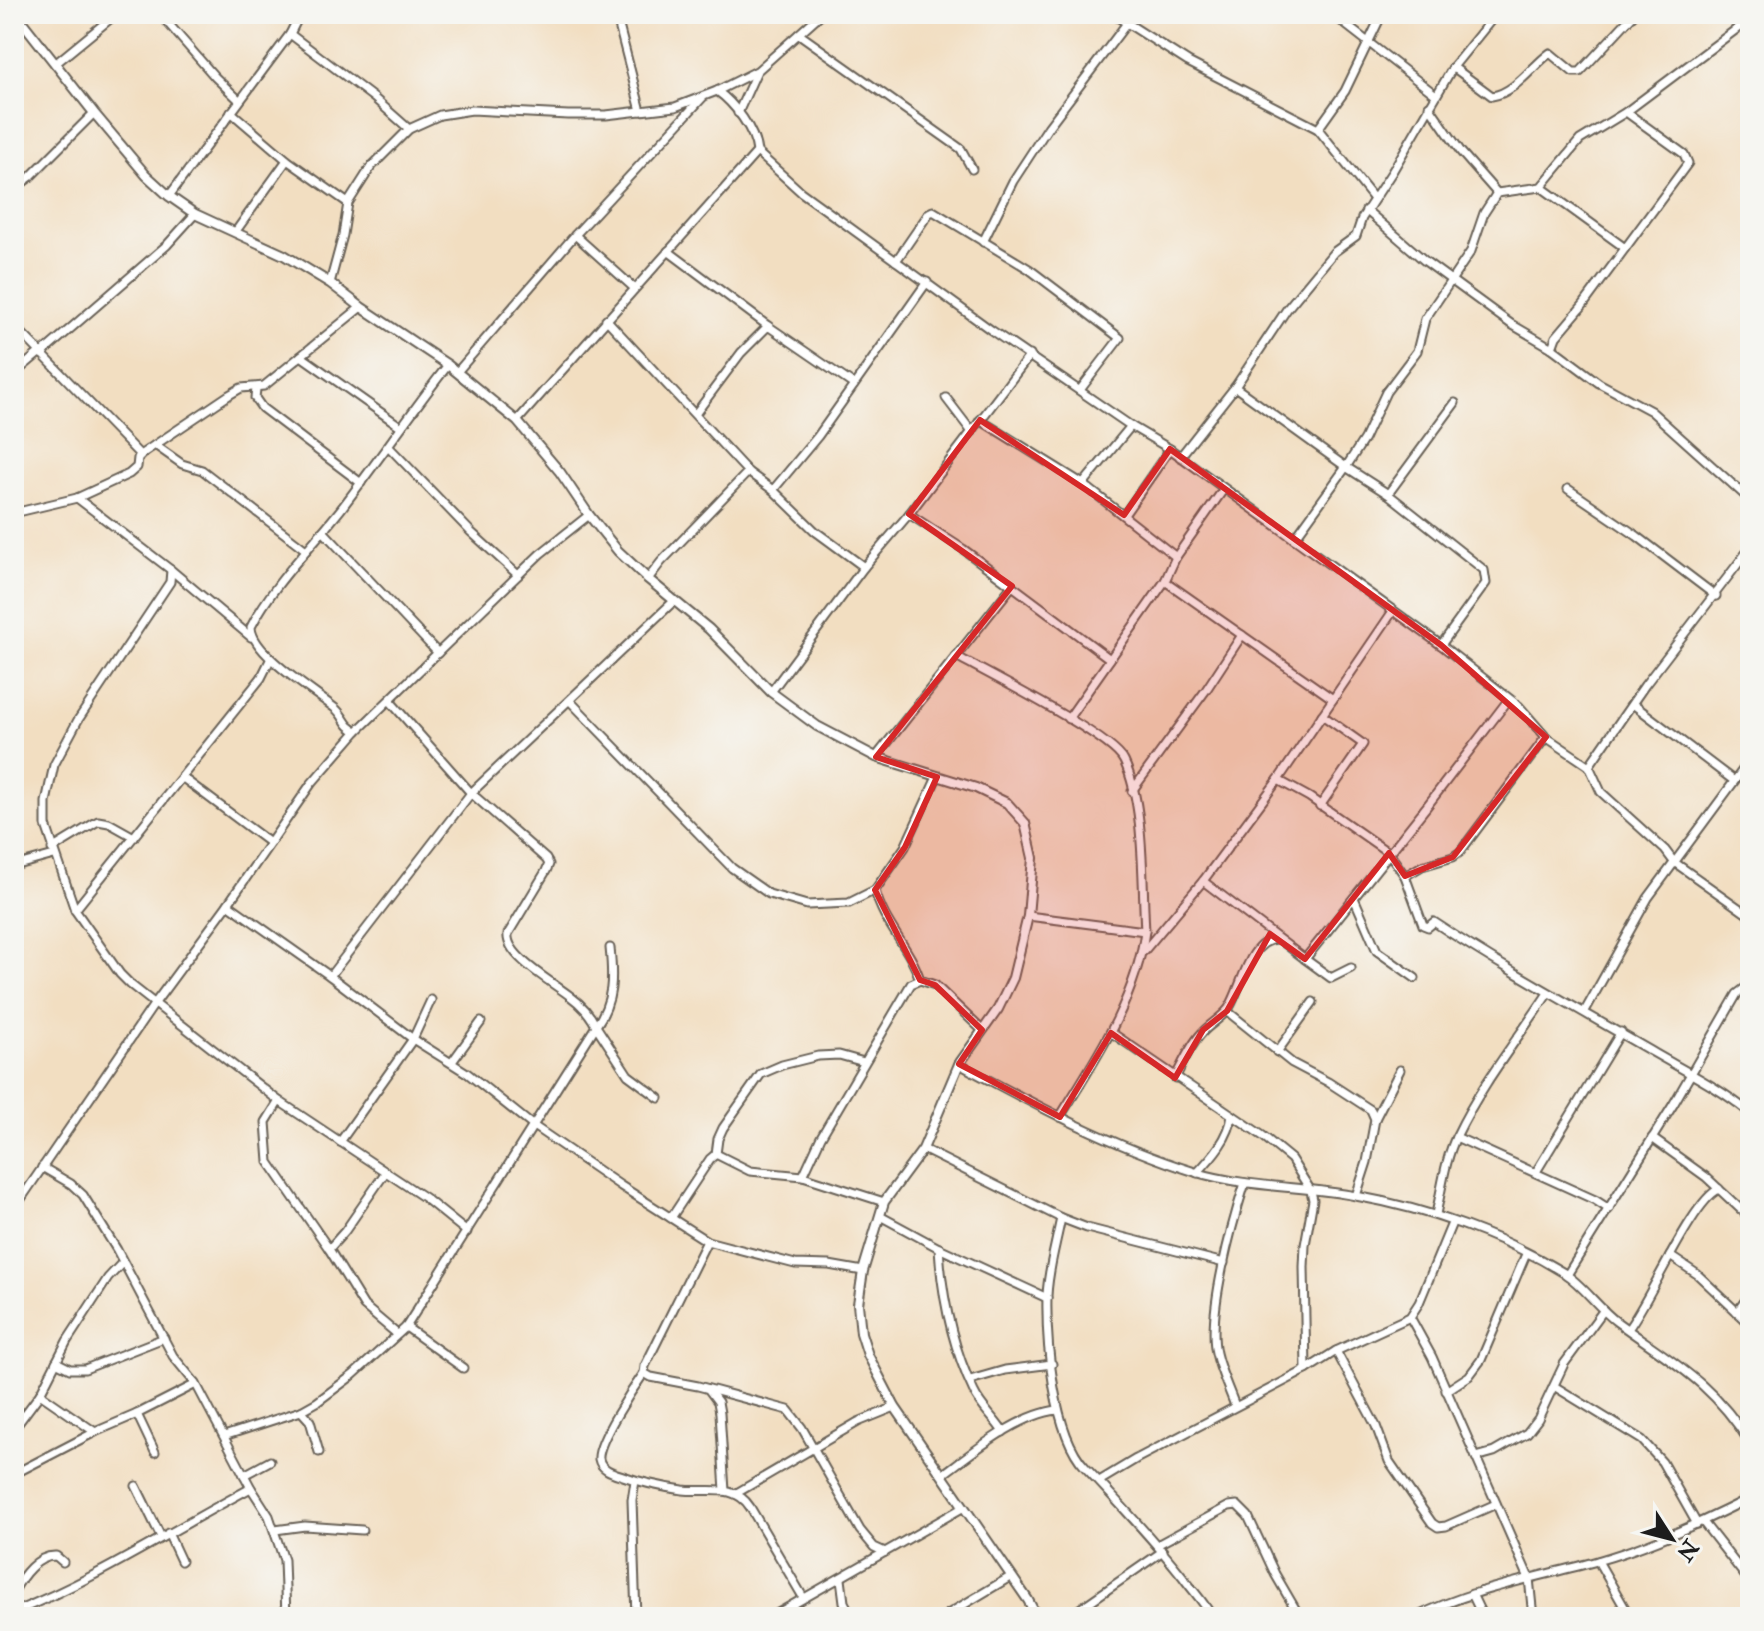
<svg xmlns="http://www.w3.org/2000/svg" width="1764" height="1631" viewBox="0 0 1764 1631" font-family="'IM FELL Double Pica',serif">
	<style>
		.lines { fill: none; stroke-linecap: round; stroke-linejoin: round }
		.minor-casing { stroke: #676056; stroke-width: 11 }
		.tertiary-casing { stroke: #676056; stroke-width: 12 }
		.minor { stroke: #fff; stroke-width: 7 }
		.tertiary { stroke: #fff; stroke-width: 8 }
		.marked { fill: #d62828; fill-opacity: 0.2; stroke: #d62828; stroke-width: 6; stroke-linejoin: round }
	</style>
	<rect width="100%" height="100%" fill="#f6f6f2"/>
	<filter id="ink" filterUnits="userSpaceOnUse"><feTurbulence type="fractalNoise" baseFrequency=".0125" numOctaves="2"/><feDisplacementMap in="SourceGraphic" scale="16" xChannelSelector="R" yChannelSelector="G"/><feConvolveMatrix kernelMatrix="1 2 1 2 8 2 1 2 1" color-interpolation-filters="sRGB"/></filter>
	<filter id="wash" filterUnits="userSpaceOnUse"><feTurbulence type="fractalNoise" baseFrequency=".006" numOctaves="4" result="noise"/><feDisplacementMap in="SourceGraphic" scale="32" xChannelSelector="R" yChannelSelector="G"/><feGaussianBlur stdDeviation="1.8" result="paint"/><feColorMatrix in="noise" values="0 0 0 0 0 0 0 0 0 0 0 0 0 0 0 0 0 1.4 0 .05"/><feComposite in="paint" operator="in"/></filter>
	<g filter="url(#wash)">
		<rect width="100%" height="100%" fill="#f2dec1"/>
	</g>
	<g filter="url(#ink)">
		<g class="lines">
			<g class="minor-casing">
				<g id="minor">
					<polyline points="160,14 215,77 239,100"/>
					<polyline points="616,14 641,111"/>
					<polyline points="1113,14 1188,62 1318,129 1374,199"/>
					<polyline points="1332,14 1436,95"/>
					<polyline points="290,34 374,98 409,129"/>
					<polyline points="799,34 961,149 972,169"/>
					<polyline points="55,64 116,14"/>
					<path d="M1453,67L1492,96C1515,93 1532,66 1550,53L1573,72H1580L1634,14"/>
					<path d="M717,91C734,103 755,130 757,152L801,192L991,330L1131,426L1170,449L1441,645L1519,706L1546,737L1589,766"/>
					<polyline points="1429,106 1461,152 1497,193"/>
					<polyline points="231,112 287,160 348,203"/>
					<polyline points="738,113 756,73"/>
					<polyline points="1318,129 1345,91 1382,14"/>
					<polyline points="1541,187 1625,248"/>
					<polyline points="14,189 30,177 94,113"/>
					<polyline points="169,196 290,34 300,14"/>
					<polyline points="1366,210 1425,261 1511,324 1552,348 1599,383 1651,411 1750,500"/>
					<polyline points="236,231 287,160"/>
					<polyline points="575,235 634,288"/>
					<polyline points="983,242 1013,181 1049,126 1127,23"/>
					<polyline points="668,251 768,326 854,385"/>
					<polyline points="896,261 929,213 933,211 1029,269 1120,338 1080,390"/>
					<polyline points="330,283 343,235 348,203 371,167 409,129 440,115 472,110 568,115 606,115 675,107 717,91 757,71 821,14"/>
					<polyline points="606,319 748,472 773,490 815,531 864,567"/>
					<polyline points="14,325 140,455"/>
					<polyline points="1552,348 1556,337 1584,304 1688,163 1684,154 1626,112"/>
					<polyline points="41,354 167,245 195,214"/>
					<polyline points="301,356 400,426"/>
					<polyline points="457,372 575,235 703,97"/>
					<polyline points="14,374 39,353"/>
					<polyline points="1235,387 1346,467 1388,494 1484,570 1486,583 1441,645"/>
					<polyline points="256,389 255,398 262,408 361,483"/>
					<polyline points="946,398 972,432"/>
					<polyline points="696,413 741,353 768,326"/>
					<polyline points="980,420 1083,484 1176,557"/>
					<polyline points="517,421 757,152"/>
					<polyline points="155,445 182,464 202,470 306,550"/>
					<polyline points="388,446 471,532 518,575"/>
					<polyline points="1180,457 1235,387 1287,309 1334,252 1356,236 1362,218 1392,172 1453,67 1496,14"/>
					<polyline points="1083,484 1131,426"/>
					<polyline points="1568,489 1637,536 1716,596"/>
					<polyline points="773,490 818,436 927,282"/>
					<polyline points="1388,494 1455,403"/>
					<polyline points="77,498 171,570 170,582 78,720 54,765 46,802 46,825 75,910 120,974 131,985 279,1101 425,1198 467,1232"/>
					<polyline points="14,513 77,498 129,474 137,467 138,458 143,453 229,395 241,388 264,386 361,307"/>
					<polyline points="909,514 963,549 1110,659"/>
					<polyline points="1124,515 1170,449"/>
					<polyline points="323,531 438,653"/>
					<polyline points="1294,539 1346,467 1364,439 1386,392 1417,351 1425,319 1471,251 1484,213 1497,193 1541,187 1580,140 1626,112 1750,19"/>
					<polyline points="1750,548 1645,685 1589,766 1601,792 1665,850 1674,862 1750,916"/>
					<polyline points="171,570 251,637"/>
					<polyline points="648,579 661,562 748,472"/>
					<polyline points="1165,581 1333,699"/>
					<path d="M958,657C988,674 1112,736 1124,761C1145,804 1142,883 1145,931C1136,1000 1095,1060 1060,1117"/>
					<polyline points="771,692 864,567 909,514 1030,355"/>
					<polyline points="570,701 732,868 769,894 807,905 849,903 875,890 905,847 937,777"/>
					<polyline points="1634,705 1733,780"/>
					<polyline points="1068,719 1165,581 1176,557 1223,490"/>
					<path d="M357,731C345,727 345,717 336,709C315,692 251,653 251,627C273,584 311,547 341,509C378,461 411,412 448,365"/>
					<polyline points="876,757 1012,586"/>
					<polyline points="183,778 270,843"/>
					<path d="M1278,780L1309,797L1389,853L1405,876L1423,925L1428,927L1434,922C1506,970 1582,1011 1656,1054C1689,1073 1721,1089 1750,1113"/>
					<polyline points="1132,791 1206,690 1242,635"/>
					<polyline points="1320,806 1363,744 1322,715"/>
					<polyline points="52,849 98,821 109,823 134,837"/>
					<polyline points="14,866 54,855"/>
					<polyline points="1405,876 1422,866 1453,857 1460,852 1546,737"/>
					<polyline points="1203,881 1305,959 1427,806 1509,699"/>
					<path d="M875,890C883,924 910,947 920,980"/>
					<polyline points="1354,898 1377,951 1415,978"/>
					<polyline points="228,904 330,976 413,1039 467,1073 532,1125 621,1186 707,1241 795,1264 829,1265 863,1271"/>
					<polyline points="75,910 261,678 270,660"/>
					<polyline points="1028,916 1145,931"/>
					<path d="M610,948C613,977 614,1001 596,1026L628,1075L659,1098"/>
					<polyline points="1144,951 1203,881 1278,780 1393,611"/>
					<polyline points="1305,959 1331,978 1351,968"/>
					<polyline points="330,976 471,793 674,601"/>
					<polyline points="1227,1011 1292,1063 1328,1082 1371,1110 1375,1119 1373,1130 1367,1162 1356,1196"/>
					<polyline points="1585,1011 1648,898 1750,760"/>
					<polyline points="1112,1033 1263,1136 1291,1159 1311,1191 1313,1200 1305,1245 1304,1267 1306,1370"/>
					<polyline points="1277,1052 1313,1002"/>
					<polyline points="452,1062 481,1022"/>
					<path d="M959,1064C1035,1105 1112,1146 1195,1172C1248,1188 1303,1186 1356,1196C1428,1209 1502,1235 1564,1273C1584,1286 1598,1308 1617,1322C1672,1362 1713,1383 1750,1443"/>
					<path d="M1175,1078C1183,1063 1190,1046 1201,1034C1209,1024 1221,1019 1229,1008C1242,988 1248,940 1277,939"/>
					<polyline points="279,1101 266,1122 269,1162 329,1249 364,1306 397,1334"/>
					<polyline points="1375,1119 1400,1070"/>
					<polyline points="1456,1137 1595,1200 1609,1209"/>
					<polyline points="1652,1138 1706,1177 1750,1218"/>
					<polyline points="340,1142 413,1039 431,1000"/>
					<polyline points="923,1149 1061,1218 1087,1228 1224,1263"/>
					<polyline points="716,1154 718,1139 723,1128 761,1074 782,1065 818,1056 839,1055 864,1062"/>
					<polyline points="42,1167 71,1184 83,1195 117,1250 173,1356 196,1384 251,1488 269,1516 284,1560 286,1617"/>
					<polyline points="1536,1172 1621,1032"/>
					<path d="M1197,1173C1212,1157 1230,1137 1232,1115"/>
					<polyline points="803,1176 821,1137 911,984 920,980 935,985 982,1030"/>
					<polyline points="14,1209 155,1003 228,904 311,784 357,731 540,554 589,515"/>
					<path d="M1436,1214C1442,1188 1445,1159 1457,1135C1481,1085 1517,1040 1548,993"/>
					<polyline points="880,1216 939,1248 1047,1298"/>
					<polyline points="671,1218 710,1159 716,1154 750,1171 803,1176 884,1202"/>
					<path d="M1061,1218C1056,1244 1048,1270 1047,1296C1046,1342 1053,1433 1085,1467C1119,1503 1152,1538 1183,1577C1192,1590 1205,1603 1212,1617"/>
					<polyline points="707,1241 645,1366 644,1373 651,1377 698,1386 788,1410 802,1428 860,1530 874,1547 885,1552"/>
					<path d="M939,1248C942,1298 952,1346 974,1392C980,1406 995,1419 1003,1432"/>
					<polyline points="329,1249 345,1231 385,1173"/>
					<polyline points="1670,1256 1697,1274 1750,1324"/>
					<polyline points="1567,1275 1673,1105 1737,994 1750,984"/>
					<polyline points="1737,1312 1750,1294"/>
					<polyline points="1410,1317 1432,1357 1529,1578 1533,1617"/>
					<polyline points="406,1327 463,1368"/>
					<path d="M1628,1329C1650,1301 1692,1201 1719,1189"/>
					<polyline points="1336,1351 1376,1426 1389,1461 1432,1523 1438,1527 1446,1526 1496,1504"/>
					<polyline points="56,1362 70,1369 85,1369 164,1338"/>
					<path d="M644,1373C634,1387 597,1442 599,1459C601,1470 614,1473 623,1476C642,1483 663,1487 683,1490C707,1493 735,1483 750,1507L803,1597"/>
					<polyline points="970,1380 1005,1370 1052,1364"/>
					<polyline points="1554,1386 1642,1440 1662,1462 1697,1524"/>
					<polyline points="709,1390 718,1402 720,1413 725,1491"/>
					<polyline points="1446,1391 1469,1376 1481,1360 1526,1254"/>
					<polyline points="40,1394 95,1432"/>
					<path d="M1235,1406C1229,1389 1220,1371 1216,1353C1207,1313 1232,1224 1245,1183"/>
					<polyline points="301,1411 310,1421 319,1452"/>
					<polyline points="137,1414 155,1452"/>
					<polyline points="14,1429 40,1394 67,1341 108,1278 122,1263"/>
					<path d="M224,1436L301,1411L317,1402L353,1375L406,1327L596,1026C590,1014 581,1004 570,996C554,983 505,956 508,934L546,871L549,864L546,859L471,793L390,701"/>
					<polyline points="1476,1457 1494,1452 1527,1433 1538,1419 1564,1364 1603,1311"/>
					<polyline points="14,1474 95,1432 137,1414 196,1384"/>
					<polyline points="244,1475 270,1461"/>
					<path d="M942,1475C973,1452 1019,1414 1058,1410"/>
					<polyline points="1101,1480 1136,1459 1306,1370 1336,1351 1410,1317 1419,1303 1452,1223"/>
					<polyline points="635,1481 632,1500 636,1617"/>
					<polyline points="136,1486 161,1537"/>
					<polyline points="735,1494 858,1422 895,1407"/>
					<polyline points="1703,1522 1750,1582"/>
					<polyline points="275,1530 305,1526 362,1530"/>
					<polyline points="168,1533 181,1561"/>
					<polyline points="1157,1545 1229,1506 1237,1505 1248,1516 1275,1574 1300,1617"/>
					<polyline points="1598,1561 1630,1617"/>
					<polyline points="841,1579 844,1602 852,1617"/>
					<path d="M14,1591C22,1576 37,1555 56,1556L63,1562"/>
					<polyline points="1472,1594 1483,1617"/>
					<path d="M14,1612C97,1579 172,1530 251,1488"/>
					<polyline points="771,1617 964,1507"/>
					<polyline points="943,1617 1010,1577"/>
					<polyline points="1068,1617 1163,1551"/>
					<path d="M1416,1617C1474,1588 1536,1578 1597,1561C1650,1546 1701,1523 1750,1498"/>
				</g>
			</g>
			<g class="tertiary-casing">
				<polyline id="tertiary" points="16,14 94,113 146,175 169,196 195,214 284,255 330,283 361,307 448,365 517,421 560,472 589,515 618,551 648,579 709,629 771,692 817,726 876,757 976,788 1007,803 1025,823 1033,858 1028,916 1013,978 998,1009 959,1064 923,1149 884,1202 863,1271 858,1304 861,1333 868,1355 895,1407 1028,1600 1037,1617"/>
			</g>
			<use href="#minor" class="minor"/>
			<use href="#tertiary" class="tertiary"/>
		</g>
	</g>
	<path class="marked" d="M980,420L1124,515L1170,449L1441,645L1546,737L1453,857L1405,876L1389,853L1305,959L1270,934L1227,1011L1203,1030L1175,1078L1111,1033L1060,1117L959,1064L982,1030L935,985L920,980L875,890L905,847L937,777L876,757L1012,586L909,514Z"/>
	<rect width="1764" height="1631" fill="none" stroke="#f6f6f2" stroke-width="48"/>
	<g transform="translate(1672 1539) rotate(126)" stroke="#f6f6f2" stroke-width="6" paint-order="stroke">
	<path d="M0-6L14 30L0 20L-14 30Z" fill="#1c1c1c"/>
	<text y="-12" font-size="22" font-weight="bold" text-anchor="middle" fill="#1c1c1c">N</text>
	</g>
</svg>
